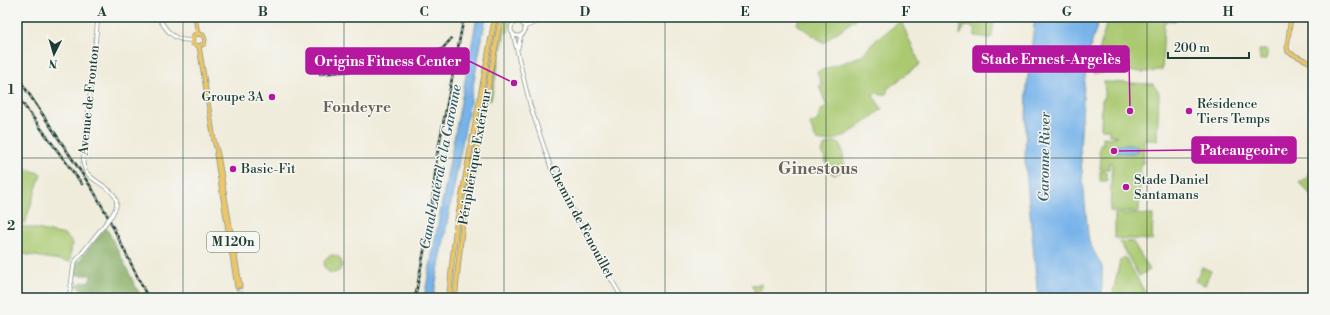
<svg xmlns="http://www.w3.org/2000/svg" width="1330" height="315" viewBox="0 0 1330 315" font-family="'Libre Bodoni',serif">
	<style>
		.green { fill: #aac971; stroke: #648352 }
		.forest { fill: #87ad63; stroke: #53754c }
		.water { fill: #78b4ea; stroke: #4c788f }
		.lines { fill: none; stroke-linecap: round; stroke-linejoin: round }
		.major-tunnel { stroke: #c6c9ba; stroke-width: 3.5; stroke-dasharray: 3.5 2; stroke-linecap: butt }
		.minor-casing { stroke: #889488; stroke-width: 4.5 }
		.major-casing { stroke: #889488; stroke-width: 5 }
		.highway-casing { stroke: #889488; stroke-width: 5.5 }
		.minor { stroke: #fff; stroke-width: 3 }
		.major { stroke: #ecc669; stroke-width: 3.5 }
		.highway { stroke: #ecc669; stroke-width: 4 }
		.rail-casing { stroke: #1f3d34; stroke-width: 2.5 }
		.rail { stroke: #f6f6f2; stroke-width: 1; stroke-dasharray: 3; stroke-linecap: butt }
		.minor-bridge-casing { stroke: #889488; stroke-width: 4.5; stroke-linecap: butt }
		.minor-bridge { stroke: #fff; stroke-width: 3 }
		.grid { fill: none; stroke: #1f3d34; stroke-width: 1; stroke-opacity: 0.55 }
		.poi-dot { fill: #b5179e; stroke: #f6f6f2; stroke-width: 1.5 }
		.labels { text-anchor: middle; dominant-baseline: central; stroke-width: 3; stroke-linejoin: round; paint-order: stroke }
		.shield { fill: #f6f6f2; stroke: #60746d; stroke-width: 1 }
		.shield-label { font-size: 12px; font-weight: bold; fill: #1f3d34 }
		.poi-label { font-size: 13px; fill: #1f3d34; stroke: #f6f6f2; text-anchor: start }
		.street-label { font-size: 13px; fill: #1f3d34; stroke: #f6f6f2 }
		.water-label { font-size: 14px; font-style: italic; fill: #355b62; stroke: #f6f6f2 }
		.quarter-label { font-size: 15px; font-weight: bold; fill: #6d6356; stroke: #f6f6f2 }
		.district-label { font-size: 17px; font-weight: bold; fill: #6d6356; stroke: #f6f6f2 }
		.leader { fill: none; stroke: #b5179e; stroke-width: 1.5 }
		.callout-dot { fill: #b5179e; stroke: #f6f6f2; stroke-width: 1.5 }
		.callout { fill: #b5179e; stroke: #b5179e; stroke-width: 1.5 }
		.callout-label { font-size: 14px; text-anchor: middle; font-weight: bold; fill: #fff }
		.neatline { fill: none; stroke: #1f3d34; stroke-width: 1.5 }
		.grid-label { font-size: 13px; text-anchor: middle; font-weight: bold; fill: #1f3d34 }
	</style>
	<rect width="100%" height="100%" fill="#f6f6f2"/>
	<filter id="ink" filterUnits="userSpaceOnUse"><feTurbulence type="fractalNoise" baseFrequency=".025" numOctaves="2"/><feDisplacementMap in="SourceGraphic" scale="8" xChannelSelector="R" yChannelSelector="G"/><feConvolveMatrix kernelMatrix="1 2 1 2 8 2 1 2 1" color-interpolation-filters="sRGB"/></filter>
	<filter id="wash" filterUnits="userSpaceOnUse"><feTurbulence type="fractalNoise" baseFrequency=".012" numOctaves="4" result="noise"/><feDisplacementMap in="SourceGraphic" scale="16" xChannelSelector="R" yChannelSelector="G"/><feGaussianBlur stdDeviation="0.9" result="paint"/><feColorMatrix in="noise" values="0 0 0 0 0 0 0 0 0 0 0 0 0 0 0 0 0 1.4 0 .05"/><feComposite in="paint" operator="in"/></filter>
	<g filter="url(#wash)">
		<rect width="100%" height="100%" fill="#f0ecdb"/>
		<g class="green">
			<polygon points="505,17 509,17 510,25 508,32 505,33 491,100 489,100"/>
			<polygon points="799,17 859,17 833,35 824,43 797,24"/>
			<polygon points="962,17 994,17 992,37 990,38 975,36 975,29 969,26 965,26 960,35"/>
			<polygon points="1108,17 1176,17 1175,21 1168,20 1164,23 1162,70 1156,70 1153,72 1103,71 1103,73 1093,74"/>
			<path d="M901,21L920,64L887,89V94L880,95L878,93L872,94L882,109C866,121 839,147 817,140L814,135L810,124L817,121C821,113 817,111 827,107L819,86L822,85L817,72L861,56L876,40Z"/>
			<polygon points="1259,50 1268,50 1266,59 1260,60"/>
			<polygon points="1104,82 1153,84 1159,93 1157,140 1144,140 1143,164 1141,164 1139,212 1110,211 1112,163 1109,163 1109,169 1100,169 1101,156 1099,155 1100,144 1103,144 1103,137 1112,138 1117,136 1109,135 1109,129 1101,129 1102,100 1104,100 1104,93 1105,93"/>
			<polygon points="836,142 841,145 844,162 840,172 834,175 829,171 822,151 825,145"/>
			<polygon points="20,166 41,174 25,223 18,221 22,209 17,208 17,173"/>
			<polygon points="1100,171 1107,172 1107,181 1100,181"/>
			<polygon points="1312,172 1313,172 1313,197 1299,183 1308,177 1307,175"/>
			<polygon points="1115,213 1153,215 1152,240 1115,238"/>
			<polygon points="17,225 65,235 72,242 70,262 17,253"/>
			<polygon points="1119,241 1133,242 1150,270 1139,276"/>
			<circle cx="333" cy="264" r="9"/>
			<polygon points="1125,257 1145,292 1154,298 1112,298 1120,260"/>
			<polygon points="1202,267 1211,271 1205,285 1195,281"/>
			<polygon points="761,284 761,290 756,293 751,285"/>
		</g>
		<polygon class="forest" points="106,227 140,295 114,297 113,294 99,294 84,291 78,287 78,284 89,281 92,275 74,275 76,264"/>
		<g class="water">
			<polygon points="477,17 486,17 433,298 424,298"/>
			<polygon points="1035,17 1100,17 1089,51 1084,85 1080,149 1088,235 1089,242 1102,267 1102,298 1098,298 1096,296 1091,295 1090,296 1090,298 1038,298 1025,160 1027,84"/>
			<rect x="1117" y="145" width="20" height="8"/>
		</g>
	</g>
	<g filter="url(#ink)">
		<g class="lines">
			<g class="major-tunnel">
				<polyline points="240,286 243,298"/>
				<polyline points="237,287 239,298"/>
			</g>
			<g class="minor-casing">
				<g id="minor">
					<path d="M98,17L83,163C84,167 85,171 88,174C98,186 128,192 112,215"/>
					<path d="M158,17C166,30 174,42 192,40"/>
					<circle cx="518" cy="29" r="7"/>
					<polyline points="524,27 550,17"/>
					<polyline points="513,34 530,105 551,168 585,233 622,298"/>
					<polyline points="518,48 521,35"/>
					<polyline points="69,298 74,263 105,224"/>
				</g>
			</g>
			<g class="major-casing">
				<g id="major">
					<polyline points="195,17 198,34"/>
					<polyline points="1291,17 1287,47 1288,52 1313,64"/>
					<polyline points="198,34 203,35 205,40 204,44 199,46"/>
					<polyline points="198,34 194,35 192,40 193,44 199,46"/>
					<polyline points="199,46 214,140 218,155 240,286"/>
					<polyline points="216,154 237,287"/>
				</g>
			</g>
			<g class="highway-casing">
				<g id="highway">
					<polyline points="449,298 452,263 456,227 495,17"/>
					<polyline points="455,298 462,228 501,17"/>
				</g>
			</g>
			<use href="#minor" class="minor"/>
			<use href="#major" class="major"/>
			<use href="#highway" class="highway"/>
			<g class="rail-casing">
				<g id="rail">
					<polyline points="405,60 429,54"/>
					<polyline points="320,74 413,65 432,57 443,48 451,39"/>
					<polyline points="17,76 93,190 107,215 148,298"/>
					<polyline points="17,96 82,184"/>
					<polyline points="415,298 431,215 437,155 464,17"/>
				</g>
			</g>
			<use href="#rail" class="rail"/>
			<g class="minor-bridge-casing">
				<polyline id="minor-bridge" points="105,224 112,215"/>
			</g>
			<use href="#minor-bridge" class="minor-bridge"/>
		</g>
	</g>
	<path class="grid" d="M183,17V298M344,17V298M504,17V298M665,17V298M826,17V298M986,17V298M1147,17V298M17,158H1313"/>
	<g class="poi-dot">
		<circle cx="272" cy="97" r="4"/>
		<circle cx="1189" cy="111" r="4"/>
		<circle cx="233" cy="169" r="4"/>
		<circle cx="1126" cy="187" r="4"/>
	</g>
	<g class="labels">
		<rect class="shield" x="207" y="232" width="52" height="20" rx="3"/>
		<g class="shield-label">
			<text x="233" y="242">M 120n</text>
		</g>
		<g class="poi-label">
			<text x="264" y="97" text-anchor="end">Groupe 3A</text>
			<text x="1197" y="104">Résidence<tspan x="1197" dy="15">Tiers Temps</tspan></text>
			<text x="241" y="169">Basic-Fit</text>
			<text x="1134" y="180">Stade Daniel<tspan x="1134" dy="15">Santamans</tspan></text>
		</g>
		<g class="street-label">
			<text transform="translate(89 100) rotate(-84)">Avenue de Fronton</text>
			<text transform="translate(475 157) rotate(-80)">Périphérique Extérieur</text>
			<text transform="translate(581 222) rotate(62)">Chemin de Fenouillet</text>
		</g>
		<g class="water-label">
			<text transform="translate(1045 157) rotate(-89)">Garonne River</text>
			<text transform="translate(441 167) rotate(-79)">Canal Latéral à la Garonne</text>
		</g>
		<g class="quarter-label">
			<text x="357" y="107">Fondeyre</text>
		</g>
		<g class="district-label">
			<text x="818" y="169">Ginestous</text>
		</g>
	</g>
	<path class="leader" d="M1130 111L1129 59M514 83L469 61M1114 151L1192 150"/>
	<g class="callout-dot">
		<circle cx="1130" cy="111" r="4"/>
		<circle cx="514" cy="83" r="4"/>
		<circle cx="1114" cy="151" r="4"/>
	</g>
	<g class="callout">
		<rect x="973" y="46" width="156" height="26" rx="4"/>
		<rect x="306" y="48" width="163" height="26" rx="4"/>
		<rect x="1192" y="137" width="104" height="26" rx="4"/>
	</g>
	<g class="callout-label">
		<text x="1051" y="64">Stade Ernest-Argelès</text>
		<text x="388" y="66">Origins Fitness Center</text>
		<text x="1244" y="155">Pateaugeoire</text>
	</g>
	<rect width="1330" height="315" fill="none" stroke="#f6f6f2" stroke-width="44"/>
	<g transform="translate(54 54) rotate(185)" stroke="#f6f6f2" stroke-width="3" paint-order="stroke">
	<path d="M0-3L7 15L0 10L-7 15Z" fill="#1f3d34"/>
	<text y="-6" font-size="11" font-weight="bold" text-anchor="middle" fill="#1f3d34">N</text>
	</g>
	<path d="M1168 52v6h81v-6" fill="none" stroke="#1f3d34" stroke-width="2"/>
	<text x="1174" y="52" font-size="12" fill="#1f3d34" stroke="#f6f6f2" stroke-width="3" paint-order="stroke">200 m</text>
	<rect x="22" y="22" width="1286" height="271" class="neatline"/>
	<g class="grid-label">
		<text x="102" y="16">A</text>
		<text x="263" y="16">B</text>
		<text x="424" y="16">C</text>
		<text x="585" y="16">D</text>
		<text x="745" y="16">E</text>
		<text x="906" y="16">F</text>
		<text x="1067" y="16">G</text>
		<text x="1228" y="16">H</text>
		<text x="11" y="94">1</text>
		<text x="11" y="230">2</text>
	</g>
</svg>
